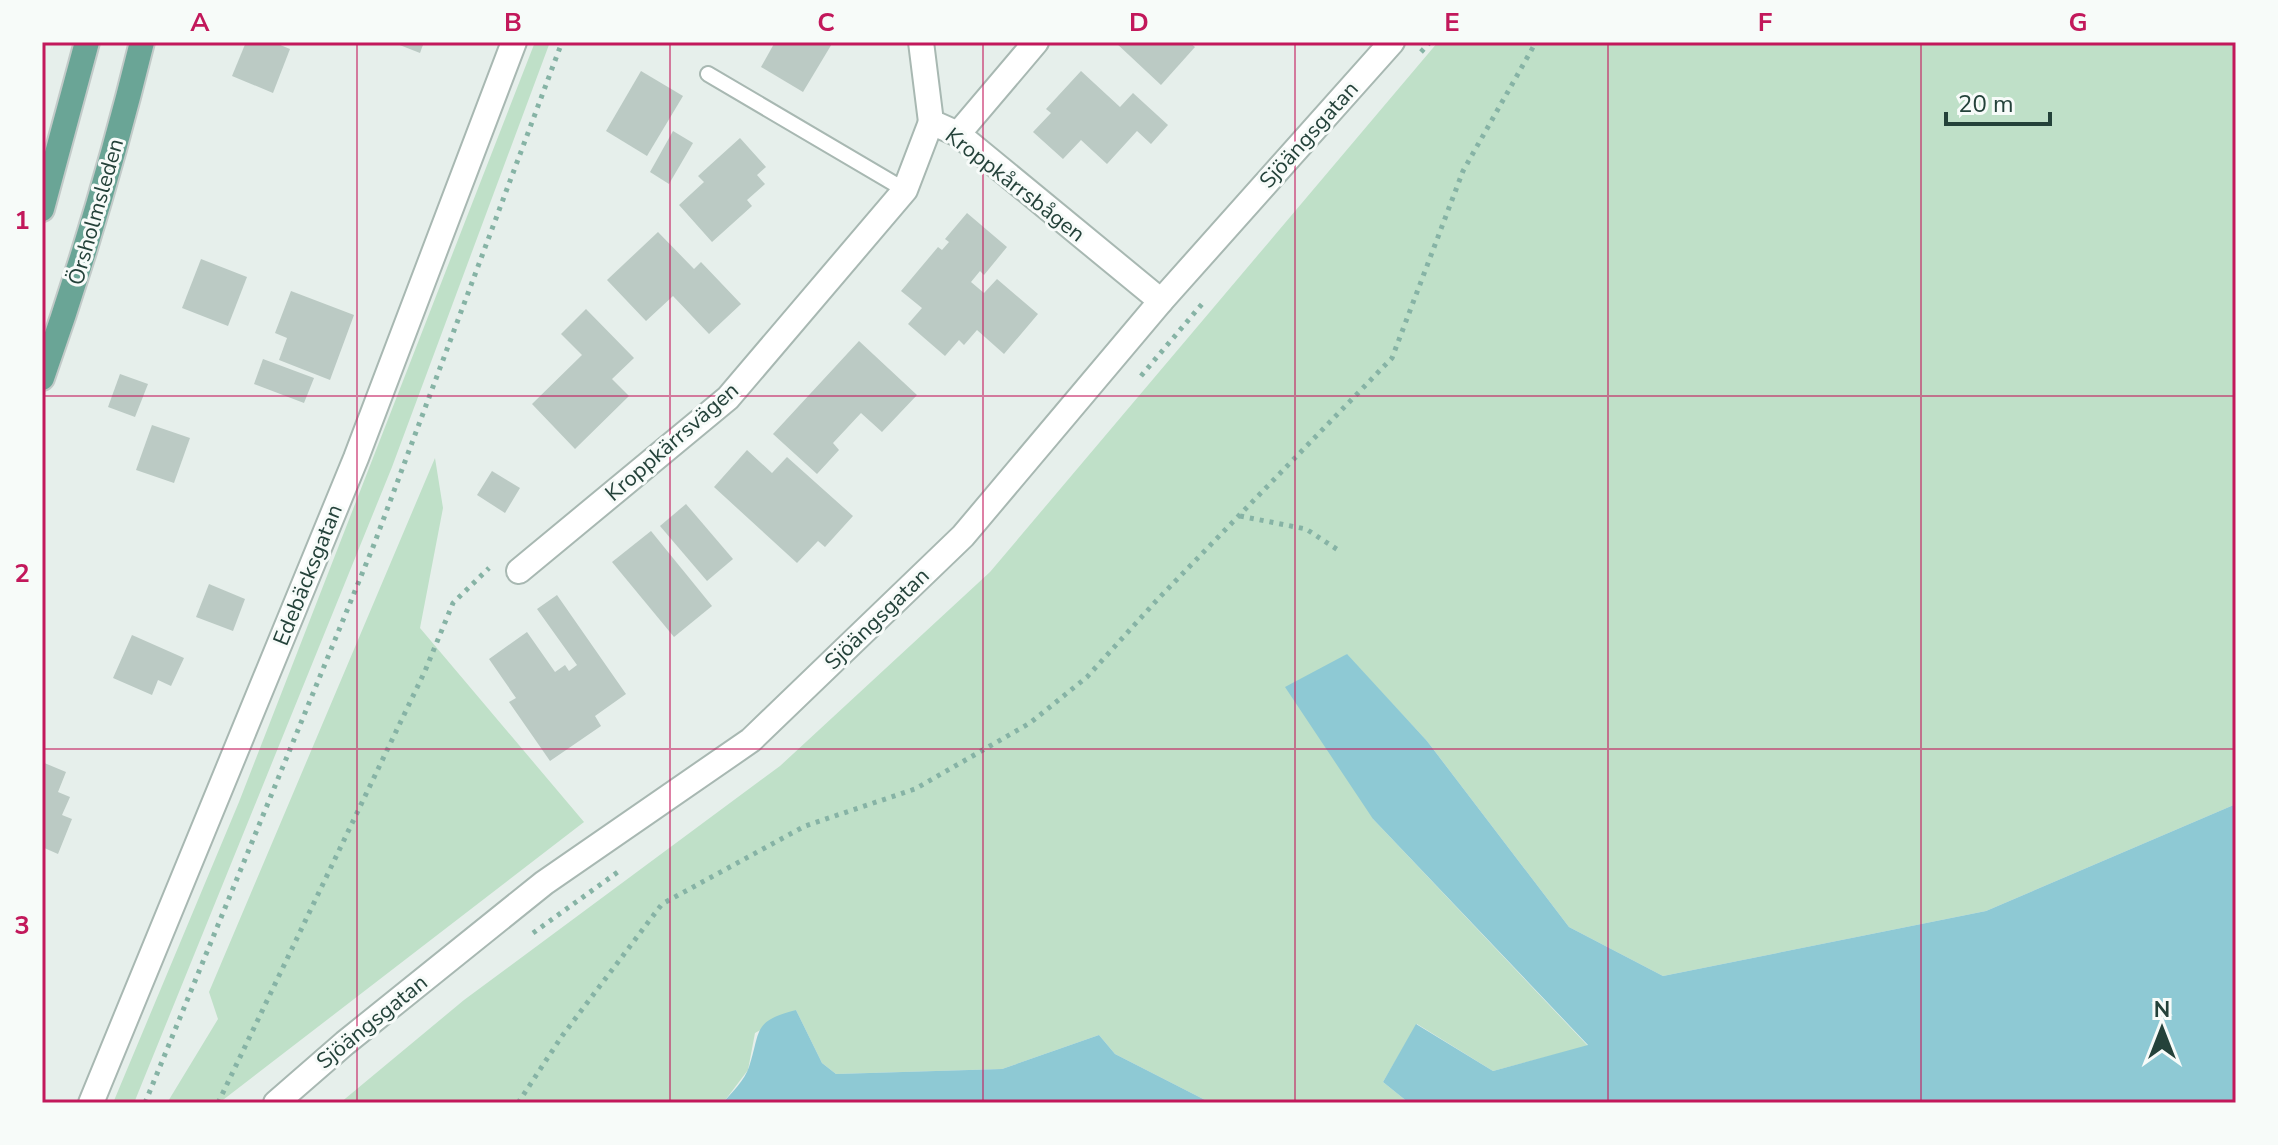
<svg xmlns="http://www.w3.org/2000/svg" width="2278" height="1145" viewBox="0 0 2278 1145" font-family="'Nunito Sans',sans-serif">
	<style>
		.green { fill: #bfe0c8 }
		.water { fill: #8ec9d4 }
		.building { fill: #bbcac4 }
		.lines { fill: none; stroke-linecap: round; stroke-linejoin: round }
		.service-casing { stroke: #a8b8b2; stroke-width: 18 }
		.minor-casing { stroke: #a8b8b2; stroke-width: 28 }
		.primary-casing { stroke: #c2cac8; stroke-width: 28 }
		.path { stroke: #86b3a5; stroke-width: 5; stroke-dasharray: 4 6; stroke-linecap: butt }
		.service { stroke: #fff; stroke-width: 14 }
		.minor { stroke: #fff; stroke-width: 24 }
		.primary { stroke: #6aa596; stroke-width: 24 }
		.grid { fill: none; stroke: #c2185b; stroke-width: 2; stroke-opacity: 0.55 }
		.labels { text-anchor: middle; dominant-baseline: central; stroke-width: 6; stroke-linejoin: round; paint-order: stroke }
		.street-label { font-size: 22px; fill: #24423a; stroke: #f7fbf9 }
		.neatline { fill: none; stroke: #c2185b; stroke-width: 3 }
		.grid-label { font-size: 26px; text-anchor: middle; font-weight: bold; fill: #c2185b }
	</style>
	<rect width="100%" height="100%" fill="#e6efeb"/>
	<g class="green">
		<polygon points="535,42 550,42 392,467 134,1103 113,1103 239,802"/>
		<polygon points="1438,42 2236,42 2236,804 1986,911 1663,976 1569,927 1427,741 1346,654 1373,819 1588,1046 1493,1071 1417,1024 1383,1082 1409,1103 1211,1103 1115,1054 1099,1035 1002,1069 836,1074 822,1063 796,1010 755,1033 748,1070 723,1103 340,1103 464,1000 780,766 990,572"/>
		<polygon points="435,458 443,508 420,628 584,822 219,1103 167,1103 218,1019 209,992"/>
	</g>
	<g class="water">
		<polygon points="1347,654 1427,741 1569,927 1663,976 1986,911 2236,804 2236,1103 1409,1103 1383,1082 1416,1024 1493,1071 1588,1045 1373,819 1285,687"/>
		<path d="M796,1010L822,1063L836,1074L1002,1069L1099,1035L1115,1054L1211,1103H723C731,1093 745,1080 749,1067C761,1031 752,1021 796,1010Z"/>
	</g>
	<g class="building">
		<polygon points="246,42 273,42 290,49 273,93 232,76"/>
		<polygon points="392,42 424,42 420,53"/>
		<polygon points="775,42 833,42 803,92 761,67"/>
		<polygon points="1115,42 1189,42 1195,47 1161,85"/>
		<polygon points="641,71 683,96 647,156 606,131"/>
		<polygon points="1081,71 1120,107 1133,93 1168,125 1151,144 1137,131 1107,164 1081,140 1063,159 1033,132 1051,113 1046,109"/>
		<polygon points="673,131 693,143 669,184 650,172"/>
		<polygon points="740,138 766,167 757,175 765,184 747,200 752,206 712,242 679,205 704,182 698,176"/>
		<polygon points="967,213 1007,247 984,275 980,271 971,282 984,293 997,279 1038,314 1004,354 977,330 964,345 959,340 945,356 908,324 922,308 901,291 938,247 942,250 949,242 945,239"/>
		<polygon points="658,232 694,269 701,262 741,304 709,334 673,296 646,321 607,280"/>
		<polygon points="201,259 247,277 228,326 182,308"/>
		<polygon points="291,291 354,315 330,380 279,360 287,338 275,333"/>
		<polygon points="586,309 634,358 612,379 629,396 575,449 532,404 582,355 561,334"/>
		<polygon points="859,341 917,395 882,432 861,413 833,443 839,450 817,474 773,434"/>
		<polygon points="263,359 314,378 304,403 254,384"/>
		<polygon points="120,374 148,384 135,417 108,407"/>
		<polygon points="152,425 190,438 174,483 136,470"/>
		<polygon points="747,450 772,473 787,457 853,516 825,547 818,541 797,563 714,487"/>
		<polygon points="492,471 520,488 505,513 477,495"/>
		<polygon points="686,504 733,559 707,581 660,526"/>
		<polygon points="651,531 712,606 674,637 612,562"/>
		<polygon points="209,584 245,599 233,631 196,617"/>
		<polygon points="557,595 626,694 595,716 601,726 550,761 509,702 516,698 489,659 527,632 555,672 565,665 569,671 577,665 537,609"/>
		<polygon points="132,635 184,658 171,686 158,680 152,695 113,678"/>
		<polygon points="42,762 66,772 58,792 70,797 62,815 72,819 58,854 42,847"/>
	</g>
	<g class="lines">
		<g class="service-casing">
			<polyline id="service" points="708,74 905,190"/>
		</g>
		<g class="minor-casing">
			<g id="minor">
				<polyline points="921,42 931,122 958,134 1161,301"/>
				<polyline points="958,134 1036,42"/>
				<polyline points="519,571 728,398 905,190 931,122"/>
				<polyline points="91,1103 356,458 514,42"/>
				<polyline points="276,1103 345,1043 544,883 751,740 963,536 1161,301 1392,42"/>
			</g>
		</g>
		<g class="primary-casing">
			<g id="primary">
				<polyline points="42,209 87,42"/>
				<path d="M42,378C81,268 114,156 142,42"/>
			</g>
		</g>
		<g class="path">
			<polyline points="1421,52 1430,42"/>
			<polyline points="1141,376 1202,304"/>
			<polyline points="1240,516 1306,529 1338,550"/>
			<polyline points="533,933 622,869"/>
			<polyline points="145,1103 373,547 562,42"/>
			<polyline points="218,1103 425,671 453,603 489,568"/>
			<polyline points="518,1103 562,1036 662,904 805,826 915,789 1030,723 1087,677 1157,600 1392,358 1463,171 1536,42"/>
		</g>
		<use href="#service" class="service"/>
		<use href="#minor" class="minor"/>
		<use href="#primary" class="primary"/>
	</g>
	<path class="grid" d="M357,42V1103M670,42V1103M983,42V1103M1295,42V1103M1608,42V1103M1921,42V1103M42,396H2236M42,749H2236"/>
	<g class="labels">
		<g class="street-label">
			<text transform="translate(1309 135) rotate(-48)">Sjöängsgatan</text>
			<text transform="translate(1015 185) rotate(38)">Kroppkårrsbågen</text>
			<text transform="translate(96 212) rotate(-74)">Örsholmsleden</text>
			<text transform="translate(672 442) rotate(-41)">Kroppkärrsvägen</text>
			<text transform="translate(308 575) rotate(-68)">Edebäcksgatan</text>
			<text transform="translate(877 619) rotate(-44)">Sjöängsgatan</text>
			<text transform="translate(372 1022) rotate(-39)">Sjöängsgatan</text>
		</g>
	</g>
	<rect width="2278" height="1145" fill="none" stroke="#f7fbf9" stroke-width="88"/>
	<g transform="translate(2162 1029)" stroke="#f7fbf9" stroke-width="6" paint-order="stroke">
	<path d="M0-6L14 30L0 20L-14 30Z" fill="#24423a"/>
	<text y="-12" font-size="22" font-weight="bold" text-anchor="middle" fill="#24423a">N</text>
	</g>
	<path d="M1946 112v12h104v-12" fill="none" stroke="#24423a" stroke-width="4"/>
	<text x="1958" y="112" font-size="24" fill="#24423a" stroke="#f7fbf9" stroke-width="6" paint-order="stroke">20 m</text>
	<rect x="44" y="44" width="2190" height="1057" class="neatline"/>
	<g class="grid-label">
		<text x="200" y="31">A</text>
		<text x="513" y="31">B</text>
		<text x="826" y="31">C</text>
		<text x="1139" y="31">D</text>
		<text x="1452" y="31">E</text>
		<text x="1765" y="31">F</text>
		<text x="2078" y="31">G</text>
		<text x="22" y="229">1</text>
		<text x="22" y="582">2</text>
		<text x="22" y="934">3</text>
	</g>
</svg>
